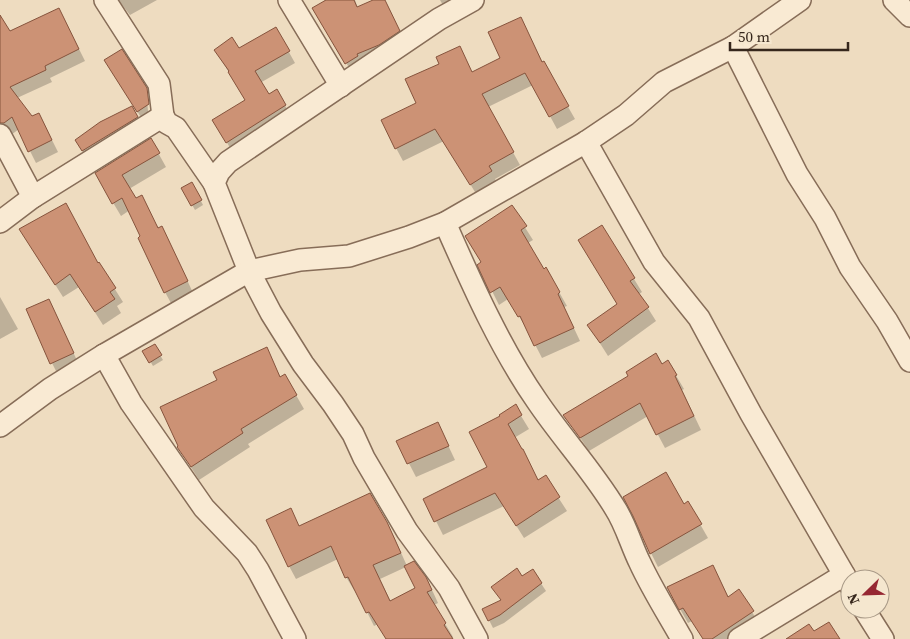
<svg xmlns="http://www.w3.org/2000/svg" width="910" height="639" viewBox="0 0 910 639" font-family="'Source Serif 4',serif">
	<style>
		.shadow { fill: #0003; fill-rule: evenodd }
		.building { fill: #cc9275; stroke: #86543d }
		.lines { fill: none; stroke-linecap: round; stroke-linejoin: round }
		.minor-casing { stroke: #876d58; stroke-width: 24 }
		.minor { stroke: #f9ead3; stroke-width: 21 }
	</style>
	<rect width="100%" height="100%" fill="#eedcc0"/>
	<g class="shadow">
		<polygon points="111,0 157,0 130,15 119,1"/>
		<polygon points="324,0 355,0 358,8 375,0 384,0 405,42 353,74 320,20 325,2"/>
		<polygon points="440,0 454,0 444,7"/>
		<polygon points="0,17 10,32 65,21 85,61 50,78 52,82 17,98 31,118 39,114 58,152 36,163 19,129 11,135 0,122"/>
		<polygon points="520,18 543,63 575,119 557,129 533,85 488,107 520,165 495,179 498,185 478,197 444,141 403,161 396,148 418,103 502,58"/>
		<polygon points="276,29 295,63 260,83 269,96 276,91 292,117 233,153 214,120 246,100 215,50 239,50"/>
		<polygon points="113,74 146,89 148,111 151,111 149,94 154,103 156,118 146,125"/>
		<polygon points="132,108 141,124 87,158 80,147"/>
		<polygon points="151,140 166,167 129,189 169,241 194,295 172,305 165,292 130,210 121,216 96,174"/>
		<polygon points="192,184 203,205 195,210 183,189"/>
		<polygon points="512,207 533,240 528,243 544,270 546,269 567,306 564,307 580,341 542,358 527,329 508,299 499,305 479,265 482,263"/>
		<polygon points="602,227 642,292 639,294 656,321 608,356 589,326 618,305"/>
		<polygon points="29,243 99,264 123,302 117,306 121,313 103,325 79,287 63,297"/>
		<polygon points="0,297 18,329 0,339"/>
		<polygon points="49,300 80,367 59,377 52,363"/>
		<polygon points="154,345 163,360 153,366 144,351"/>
		<polygon points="266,349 281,378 296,395 304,409 248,444 250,447 199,480 179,448 219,380"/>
		<polygon points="668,362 684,389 682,390 701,430 665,448 648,416 589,451 565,415 630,376 662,366"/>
		<polygon points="515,406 529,429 514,438 539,481 545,477 567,511 524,538 504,506 443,535 425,499 489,467 501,416"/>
		<polygon points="438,424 455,460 416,477 398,442"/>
		<path d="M369,494L394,537L407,566L425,578L433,592L438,603L434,605L453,637L452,639H387L378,624L374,626L356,590H354L346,577L338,559L296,579L289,566L299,527ZM406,567L417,589L391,602L380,579Z"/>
		<polygon points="688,503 708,538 658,567 651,553 684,505"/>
		<polygon points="713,567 729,598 752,612 760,625 740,639 704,639 692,621 688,623 668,588"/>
		<polygon points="533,571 546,591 504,623 493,628 489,620 502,601 522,578"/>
	</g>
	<g class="building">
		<polygon points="326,0 354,0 357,7 373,0 385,0 400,31 379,45 357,54 358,56 345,64 312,8"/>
		<polygon points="59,8 79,49 45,66 46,70 10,87 32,116 39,113 52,140 28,152 12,117 4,123 0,123 0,15 10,31"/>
		<polygon points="521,17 542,62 544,61 569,106 549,117 525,73 482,94 514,152 489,166 492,171 470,185 435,129 395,149 381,120 416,103 405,79 439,64 436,57 460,46 472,72 500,58 488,32"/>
		<polygon points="276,27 290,51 255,71 269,94 277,89 286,105 226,143 212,120 245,100 228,72 229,71 214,50 232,37 239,48"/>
		<polygon points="122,49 147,88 149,104 137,112 104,60"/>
		<polygon points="132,106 138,117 82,151 75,140 100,122"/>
		<polygon points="151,138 160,153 122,175 136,198 142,195 158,228 162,226 188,281 164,293 138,238 140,236 122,198 112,204 95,173"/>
		<polygon points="192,182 202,200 191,206 181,188"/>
		<polygon points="66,203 98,263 99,262 116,288 110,292 115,299 95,312 70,274 55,285 19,229"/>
		<polygon points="512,205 527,226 521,230 544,269 546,267 560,292 558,294 574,328 534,346 520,316 518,317 500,287 490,293 477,265 481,262 465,236"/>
		<polygon points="602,225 635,278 630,281 649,307 600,343 587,325 617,304 578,240"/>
		<polygon points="49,299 74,353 50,364 26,309"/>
		<polygon points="155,344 162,355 149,363 142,351"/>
		<polygon points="267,347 280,377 285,374 297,395 241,429 243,433 191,467 177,447 178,446 160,407 217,380 213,372"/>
		<polygon points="656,353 662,364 668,360 677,375 675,376 694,416 656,435 640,403 580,438 563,415 628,376 626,372"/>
		<polygon points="516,404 522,415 508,424 522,449 523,449 538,480 546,475 560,497 516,526 495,493 434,522 423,499 487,467 469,432 500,416 499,415"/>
		<polygon points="438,422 449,446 407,464 396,441"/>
		<polygon points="666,472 684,504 688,501 702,524 650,554 633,516 623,497"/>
		<polygon points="370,493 387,522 401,553 373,565 390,601 415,588 404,566 414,561 426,577 432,590 427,592 446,623 444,625 453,639 386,639 369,612 366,613 348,577 345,578 331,546 288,567 266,520 291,508 299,526"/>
		<polygon points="713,565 728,597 739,589 754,611 712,639 703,639 683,608 679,610 667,587"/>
		<polygon points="517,568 522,576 533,569 542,583 500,615 488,621 482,609 501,600 491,587"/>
		<polygon points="829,622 840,639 786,639 809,624 814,631"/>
	</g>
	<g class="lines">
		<g class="minor-casing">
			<g id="minor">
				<polyline points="105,0 159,84 163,116"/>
				<polyline points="289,0 341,86"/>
				<polyline points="473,0 439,19 228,162 219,172 214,183 249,271 271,313 303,364 333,404 353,434 364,458 407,531 449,588 477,639"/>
				<polyline points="894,0 910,16"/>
				<polyline points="733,47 797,174 825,218 850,267 887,321 910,361"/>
				<polyline points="0,135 33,197"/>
				<polyline points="586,142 654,262 699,318 751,414 850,585"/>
				<polyline points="0,222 33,197 163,116 167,123 176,128 214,183"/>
				<path d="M445,223C472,284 499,346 537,401C562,438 592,470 615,508C626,525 631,545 640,563C652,589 668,614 682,639"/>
				<polyline points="104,355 131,403 204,508 247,553 258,570 295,639"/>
				<polyline points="0,426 50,389 104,355 249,271 300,260 349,256 409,237 445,223 586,142 626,115 664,82 733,47 800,0"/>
				<polyline points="864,609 883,639"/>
				<polyline points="739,639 844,575"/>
			</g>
		</g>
		<use href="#minor" class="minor"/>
	</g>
	<g transform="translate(865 594) rotate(247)"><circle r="24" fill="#f5e7cf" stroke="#a99a87"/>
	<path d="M0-4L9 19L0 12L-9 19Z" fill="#962732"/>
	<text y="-8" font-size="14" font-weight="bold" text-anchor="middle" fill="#36271c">N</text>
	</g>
	<path d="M730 42v8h118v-8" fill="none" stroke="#36271c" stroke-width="2.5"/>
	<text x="738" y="42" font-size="15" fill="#36271c" stroke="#f5e7cf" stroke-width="4" paint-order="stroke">50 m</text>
</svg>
